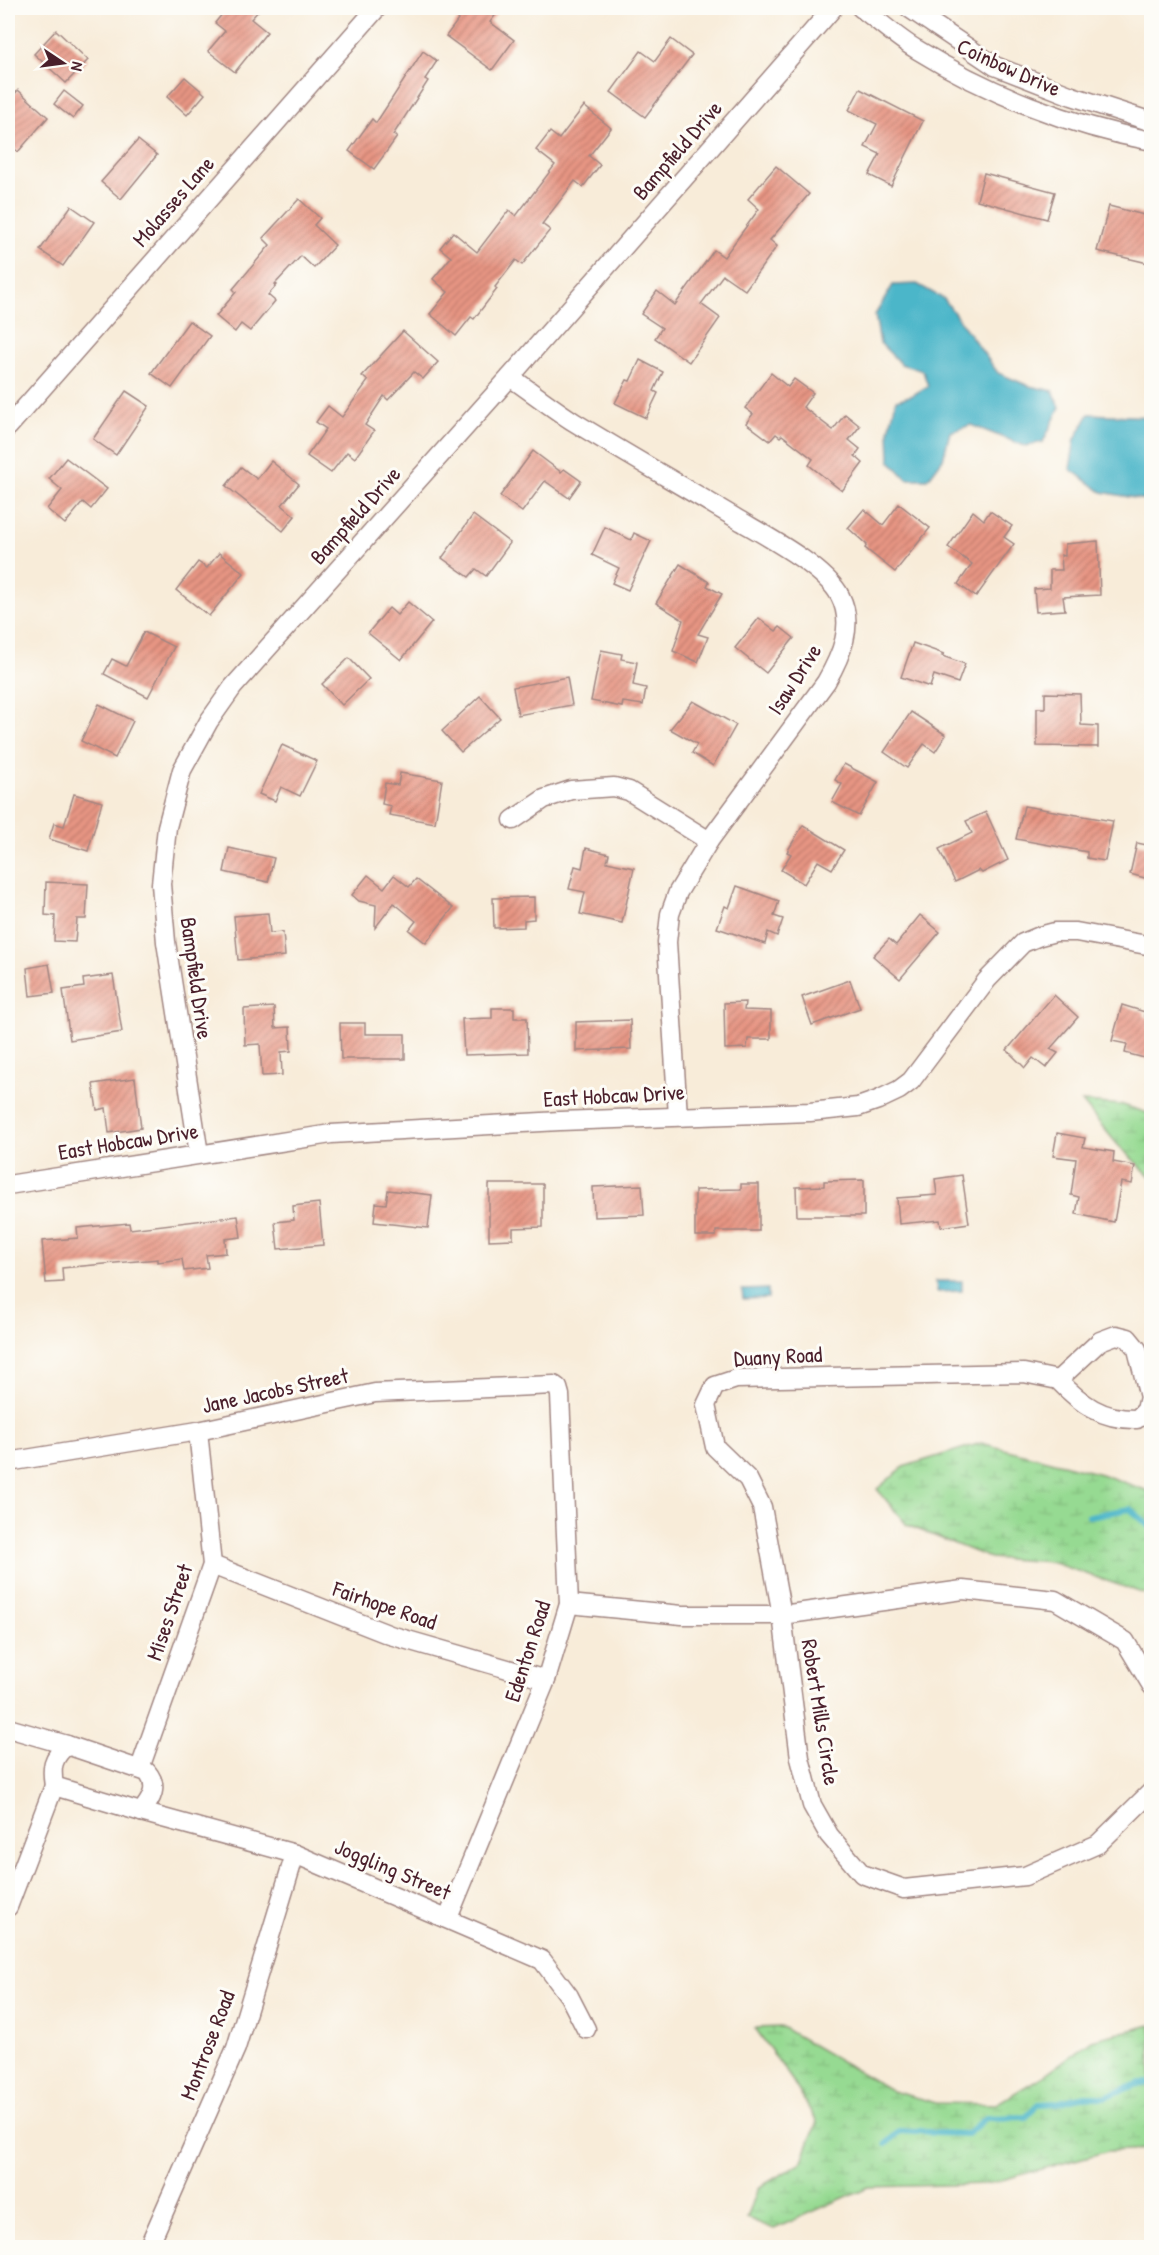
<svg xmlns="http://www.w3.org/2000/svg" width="1159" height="2255" viewBox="0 0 1159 2255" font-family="'Patrick Hand',sans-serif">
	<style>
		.wetland { fill: url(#wetland-marsh); stroke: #707c5e; stroke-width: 1.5 }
		.water { fill: #4cb6c9; stroke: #4b6a7a; stroke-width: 1.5 }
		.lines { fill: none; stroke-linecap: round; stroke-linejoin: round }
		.stream { stroke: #4cb6c9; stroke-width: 6 }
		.building { fill: url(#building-hatch) }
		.minor-casing { stroke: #a18682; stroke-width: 21 }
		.minor { stroke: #fff; stroke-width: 18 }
		.labels { text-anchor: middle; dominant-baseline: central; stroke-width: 6; stroke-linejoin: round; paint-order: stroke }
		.street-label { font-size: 22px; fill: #4a1f2b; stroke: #fdfcf7 }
	</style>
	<defs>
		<pattern id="wetland-marsh" width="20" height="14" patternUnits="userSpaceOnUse" patternTransform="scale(1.5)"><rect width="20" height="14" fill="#96da92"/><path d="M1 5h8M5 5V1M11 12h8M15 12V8" fill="none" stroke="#83bb7e"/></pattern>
		<pattern id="building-hatch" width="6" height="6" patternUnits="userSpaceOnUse" patternTransform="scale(1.5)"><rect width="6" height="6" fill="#e79583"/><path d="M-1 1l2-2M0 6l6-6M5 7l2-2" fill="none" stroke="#bd796b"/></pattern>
	</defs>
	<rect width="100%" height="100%" fill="#fdfcf7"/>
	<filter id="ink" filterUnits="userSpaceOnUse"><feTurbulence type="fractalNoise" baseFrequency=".0167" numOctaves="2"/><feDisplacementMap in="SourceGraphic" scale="12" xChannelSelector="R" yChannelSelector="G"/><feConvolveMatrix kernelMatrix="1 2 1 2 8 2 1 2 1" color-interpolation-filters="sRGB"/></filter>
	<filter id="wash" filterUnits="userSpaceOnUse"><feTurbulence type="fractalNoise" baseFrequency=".008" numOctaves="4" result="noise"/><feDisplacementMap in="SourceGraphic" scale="24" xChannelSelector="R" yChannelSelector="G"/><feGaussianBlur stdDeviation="1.35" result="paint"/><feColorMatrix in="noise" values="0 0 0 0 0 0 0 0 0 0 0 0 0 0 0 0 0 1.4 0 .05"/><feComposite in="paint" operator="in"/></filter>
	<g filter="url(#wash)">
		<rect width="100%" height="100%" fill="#f8ecd9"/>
		<g class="wetland">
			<polygon points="1082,1102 1123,1105 1151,1114 1151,1177 1117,1144"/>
			<polygon points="981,1443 1101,1474 1151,1492 1151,1596 1051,1562 990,1558 907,1525 877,1489 903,1467"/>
			<polygon points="1151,2025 1151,2149 1108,2151 987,2184 868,2187 774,2229 747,2218 758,2188 801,2163 817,2122 792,2080 755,2028 782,2027 892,2091 936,2103 996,2104 1043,2076 1092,2040"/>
		</g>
		<g class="water">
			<polygon points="917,284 944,299 998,373 1029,386 1053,391 1060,407 1043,442 1025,446 971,425 950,432 943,459 928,479 907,479 890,461 889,431 896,400 913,395 928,386 923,371 901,364 880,343 875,315 893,285"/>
			<polygon points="1089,414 1151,417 1151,501 1102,492 1070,469 1075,439"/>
			<polygon points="936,1281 962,1281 962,1291 937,1292"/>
			<polygon points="768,1289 768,1298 743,1299 742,1290"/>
		</g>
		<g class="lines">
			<g class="stream">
				<polyline points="1089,1516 1130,1509 1152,1528"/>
				<polyline points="886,2144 899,2131 915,2132 920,2130 933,2133 967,2134 986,2118 1026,2117 1039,2104 1056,2103 1080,2097 1104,2097 1141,2083 1152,2083"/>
			</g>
		</g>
		<g id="blocks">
			<g class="building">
				<polygon points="227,8 261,8 251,19 267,32 235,72 208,51 225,31 215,23"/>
				<polygon points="467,8 501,8 490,22 514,40 492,70 446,36"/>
				<polygon points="56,30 88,60 66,83 34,54"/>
				<polygon points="671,39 692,55 645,117 611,92 641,51 655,61"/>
				<polygon points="423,51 437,61 425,79 428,81 393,135 397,137 374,169 349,151 372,119 376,123"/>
				<polygon points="185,77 205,94 187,115 167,97"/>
				<polygon points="860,89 923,121 891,186 869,175 880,154 865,147 877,124 849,110"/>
				<polygon points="18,90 48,117 18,152 8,143 8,102"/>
				<polygon points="64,91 83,106 73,119 54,104"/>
				<polygon points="584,106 611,128 589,156 600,165 583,187 575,181 542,224 550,230 522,265 516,260 495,287 497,289 474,319 471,317 456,336 430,314 448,292 433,279 451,257 440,248 453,232 477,252 509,210 516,216 555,165 536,150 550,132 559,139"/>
				<polygon points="138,140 157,155 121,199 101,182"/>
				<polygon points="776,166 809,194 770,240 777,246 745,290 723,275 701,304 720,318 689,362 655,338 662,328 641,314 657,291 675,305 714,250 724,257 759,209 748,199"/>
				<polygon points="984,173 1055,192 1047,219 977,200"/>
				<polygon points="299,199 320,218 314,225 335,245 314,268 301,256 275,284 277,285 268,295 275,301 250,331 241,324 235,332 216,316 236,292 233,289 270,245 263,238"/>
				<polygon points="71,206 94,222 63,266 40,250"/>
				<polygon points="1109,206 1152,217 1152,264 1097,251"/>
				<polygon points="189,321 210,336 172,388 151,373"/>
				<polygon points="403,331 438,362 423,379 414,372 388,400 384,396 365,425 374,431 355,458 347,452 331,473 307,456 326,429 316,422 328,406 342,417 368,381 362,376"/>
				<polygon points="640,360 663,372 654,391 658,393 646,418 615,403 627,380 630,381"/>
				<polygon points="771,373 788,387 794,379 813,393 803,407 833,430 845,414 860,426 849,440 860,449 855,456 863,463 842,491 809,465 813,459 782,435 780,437 776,434 770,441 746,423 753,414 745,408"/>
				<polygon points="126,391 149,406 116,455 93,439"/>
				<polygon points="533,451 561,472 564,469 581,481 569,498 545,481 522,512 500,496"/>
				<polygon points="66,458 107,489 91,509 83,502 65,524 47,509 62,490 49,479"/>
				<polygon points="271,461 299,484 282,505 295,516 283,531 226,486 241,467 257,479"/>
				<polygon points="899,504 930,528 895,572 865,548 867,545 848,528 864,509 883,525"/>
				<polygon points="973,511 984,520 990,511 1012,526 1004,537 1014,544 976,597 958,584 972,564 948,547"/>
				<polygon points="473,515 510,543 486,576 476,569 469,577 442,558"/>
				<polygon points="605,527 631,540 634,533 651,541 628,590 612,583 619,568 592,555"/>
				<polygon points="1098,541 1100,595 1063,597 1065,610 1036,612 1034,589 1050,588 1050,570 1062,570 1061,555 1065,556 1065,544"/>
				<polygon points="219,553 244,573 209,616 176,590 198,562 207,568"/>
				<polygon points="680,564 709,582 707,586 722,594 698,634 708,637 698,662 673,651 683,620 656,603"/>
				<polygon points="408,602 432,622 401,660 368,633 389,608 397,615"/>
				<polygon points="759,618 776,631 780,627 794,638 766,673 735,648"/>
				<polygon points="144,632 174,647 148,697 104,674 112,659 126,666"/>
				<polygon points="913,643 944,654 942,656 965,664 958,683 934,675 930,687 901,677"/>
				<polygon points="601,650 622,654 621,659 637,662 633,685 646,688 643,705 623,702 622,707 591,701"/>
				<polygon points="349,658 369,679 342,705 322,684"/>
				<polygon points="567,677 572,705 518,715 513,687"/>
				<polygon points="1045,693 1080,694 1081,725 1098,726 1098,747 1037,746 1037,708 1045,708"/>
				<polygon points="480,696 500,718 461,752 442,731"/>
				<polygon points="693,701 736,725 713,766 692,753 697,744 670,729"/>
				<polygon points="99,704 133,721 115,758 81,741"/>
				<polygon points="911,712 946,735 935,752 924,744 907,768 884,752"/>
				<polygon points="282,745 317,761 300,796 281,787 275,801 259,794"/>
				<polygon points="844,764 878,782 859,816 832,802 842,784 835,780"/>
				<polygon points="400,773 442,780 435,823 389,815 391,806 382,804 385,783 398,785"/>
				<polygon points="74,794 102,802 88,851 49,839 54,823 64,826"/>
				<polygon points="1024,806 1113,821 1105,861 1087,858 1087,852 1016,839"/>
				<polygon points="986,812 1008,860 982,873 979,870 955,882 939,849 972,833 966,821"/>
				<polygon points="803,825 844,850 832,869 818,861 804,884 781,870 791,854 787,852"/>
				<polygon points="1137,843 1152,846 1152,880 1130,874"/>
				<polygon points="229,848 274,858 268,882 224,872"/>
				<polygon points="586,848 609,854 607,862 634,868 622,923 580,914 585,892 569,889 575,866 582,868"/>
				<polygon points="368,875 384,888 394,875 409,887 416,879 453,908 426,943 409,930 416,921 394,903 375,928 376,905 359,901 352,895"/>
				<polygon points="46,882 88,884 86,919 77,919 75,942 54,941 55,916 45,915"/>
				<polygon points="737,886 779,901 774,916 783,919 777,936 768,932 765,944 717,928 725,906 729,908"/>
				<polygon points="534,897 534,919 524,920 524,927 494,928 493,898"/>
				<polygon points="268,913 270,933 283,932 285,956 238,960 234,916"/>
				<polygon points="920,915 940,932 900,979 873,956 889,939 896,945"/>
				<polygon points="49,964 54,993 30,996 27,968"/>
				<polygon points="113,975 122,1032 70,1040 63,990 84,987 83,979"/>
				<polygon points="850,980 860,1008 812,1025 802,997"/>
				<polygon points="1054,995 1078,1017 1050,1049 1058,1053 1046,1068 1033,1058 1025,1068 1007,1050"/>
				<polygon points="745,1002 744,1010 771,1011 771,1039 748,1039 747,1048 725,1049 724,1003"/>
				<polygon points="1122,1005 1145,1012 1144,1016 1152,1018 1152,1060 1125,1053 1127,1044 1112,1041"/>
				<polygon points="274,1007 275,1028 290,1027 291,1051 281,1052 282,1075 262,1076 260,1044 245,1045 244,1009"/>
				<polygon points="492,1008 514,1008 514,1018 527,1018 528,1053 464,1055 462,1019 492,1018"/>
				<polygon points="630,1020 631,1049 576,1051 576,1022"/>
				<polygon points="340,1023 365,1023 365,1034 405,1034 405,1059 341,1059"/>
				<polygon points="135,1078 141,1128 109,1133 106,1108 97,1110 93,1084"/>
				<polygon points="1057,1133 1085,1138 1083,1147 1114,1152 1113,1162 1135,1166 1132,1184 1121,1182 1114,1222 1076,1214 1079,1197 1071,1195 1076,1159 1053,1156"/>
				<polygon points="962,1175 969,1223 941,1227 940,1220 899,1224 897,1198 937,1195 935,1179"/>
				<polygon points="864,1180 864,1216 797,1216 796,1187 824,1186 824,1181"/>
				<polygon points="489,1184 543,1184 543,1227 513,1228 513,1239 489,1240"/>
				<polygon points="741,1184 759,1184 759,1231 716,1231 716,1236 695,1236 695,1190 741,1189"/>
				<polygon points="642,1185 644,1215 594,1217 593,1187"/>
				<polygon points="388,1190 432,1195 428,1228 374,1222 376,1203 386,1204"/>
				<polygon points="319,1203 323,1245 278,1249 275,1222 294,1220 293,1206"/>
				<polygon points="238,1216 241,1237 225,1239 226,1253 206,1255 208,1268 184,1271 182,1259 158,1262 158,1259 62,1268 63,1282 46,1283 42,1241 78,1238 77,1228 129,1223 130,1229"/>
			</g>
		</g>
	</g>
	<g filter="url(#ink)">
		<use href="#blocks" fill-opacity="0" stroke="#a18682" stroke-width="1.5"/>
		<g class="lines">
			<g class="minor-casing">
				<g id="minor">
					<path d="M861,8C879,21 897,38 916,49C987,93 1070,126 1152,141"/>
					<polyline points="909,8 995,66 1072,96 1152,122"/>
					<path d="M510,377C532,392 552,408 574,422C628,455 684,487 739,520C766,536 826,568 840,596C855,625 841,656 826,682L709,841L678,892L670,914L667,942L678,1116"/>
					<polyline points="8,427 377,8"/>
					<polyline points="513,820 544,799 571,790 614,787 629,791 709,841"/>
					<polyline points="199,1154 166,942 161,884 167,827 182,770 209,721 233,687 510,377 833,8"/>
					<polyline points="8,1185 331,1134 560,1121 810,1112 858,1107 878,1100 899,1090 911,1081 987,980 1023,943 1040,936 1055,932 1076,932 1152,946"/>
					<path d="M1058,1380C1081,1404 1102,1420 1137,1419L1146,1410L1149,1397L1137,1349L1128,1338L1116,1335L1100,1341L1058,1380L1024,1373L736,1379L715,1386L706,1405L715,1447L748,1479L762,1507L782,1615L800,1758L812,1805L829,1835L862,1874L904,1889L1025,1876L1098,1844L1152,1791"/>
					<polyline points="8,1462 198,1431 375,1393 554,1385 558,1388 560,1395 569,1604 546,1680 448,1918"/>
					<polyline points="212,1565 390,1635 546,1680"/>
					<polyline points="569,1604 682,1615 782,1615 963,1590 1055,1600 1125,1641 1152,1686"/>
					<polyline points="8,1728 67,1745"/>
					<path d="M67,1745L147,1772C159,1786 152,1799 141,1812L54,1786C51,1767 52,1758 67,1745Z"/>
					<polyline points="140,1768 212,1565 198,1431"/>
					<polyline points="141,1812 295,1854 542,1960 569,1996 586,2029"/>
					<polyline points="8,1907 54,1786"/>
					<polyline points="148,2248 236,2048 295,1854"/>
				</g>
			</g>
			<use href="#minor" class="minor"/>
		</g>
	</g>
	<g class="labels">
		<g class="street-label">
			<text transform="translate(1009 67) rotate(24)">Coinbow Drive</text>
			<text transform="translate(677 150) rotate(-49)">Bampfield Drive</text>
			<text transform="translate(173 201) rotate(-49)">Molasses Lane</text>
			<text transform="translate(355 515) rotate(-48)">Bampfield Drive</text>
			<text transform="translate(794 679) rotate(-57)">Isaw Drive</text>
			<text transform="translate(197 978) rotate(82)">Bampfield Drive</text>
			<text transform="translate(614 1095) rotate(-3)">East Hobcaw Drive</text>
			<text transform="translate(128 1141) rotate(-9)">East Hobcaw Drive</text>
			<text transform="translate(778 1356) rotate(-3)">Duany Road</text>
			<text transform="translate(275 1390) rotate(-12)">Jane Jacobs Street</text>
			<text transform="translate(385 1605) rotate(19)">Fairhope Road</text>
			<text transform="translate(169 1612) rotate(-71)">Mises Street</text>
			<text transform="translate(527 1651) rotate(-72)">Edenton Road</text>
			<text transform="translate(821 1712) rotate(81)">Robert Mills Circle</text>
			<text transform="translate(393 1869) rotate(23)">Joggling Street</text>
			<text transform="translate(207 2045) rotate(-69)">Montrose Road</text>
		</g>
	</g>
	<rect width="1159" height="2255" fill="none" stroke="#fdfcf7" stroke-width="30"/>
	<g transform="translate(63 63) rotate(103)" stroke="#fdfcf7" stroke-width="4.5" paint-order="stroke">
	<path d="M0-4.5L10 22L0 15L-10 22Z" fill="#4a1f2b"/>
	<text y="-9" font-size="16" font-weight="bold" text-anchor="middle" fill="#4a1f2b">N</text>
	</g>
</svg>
